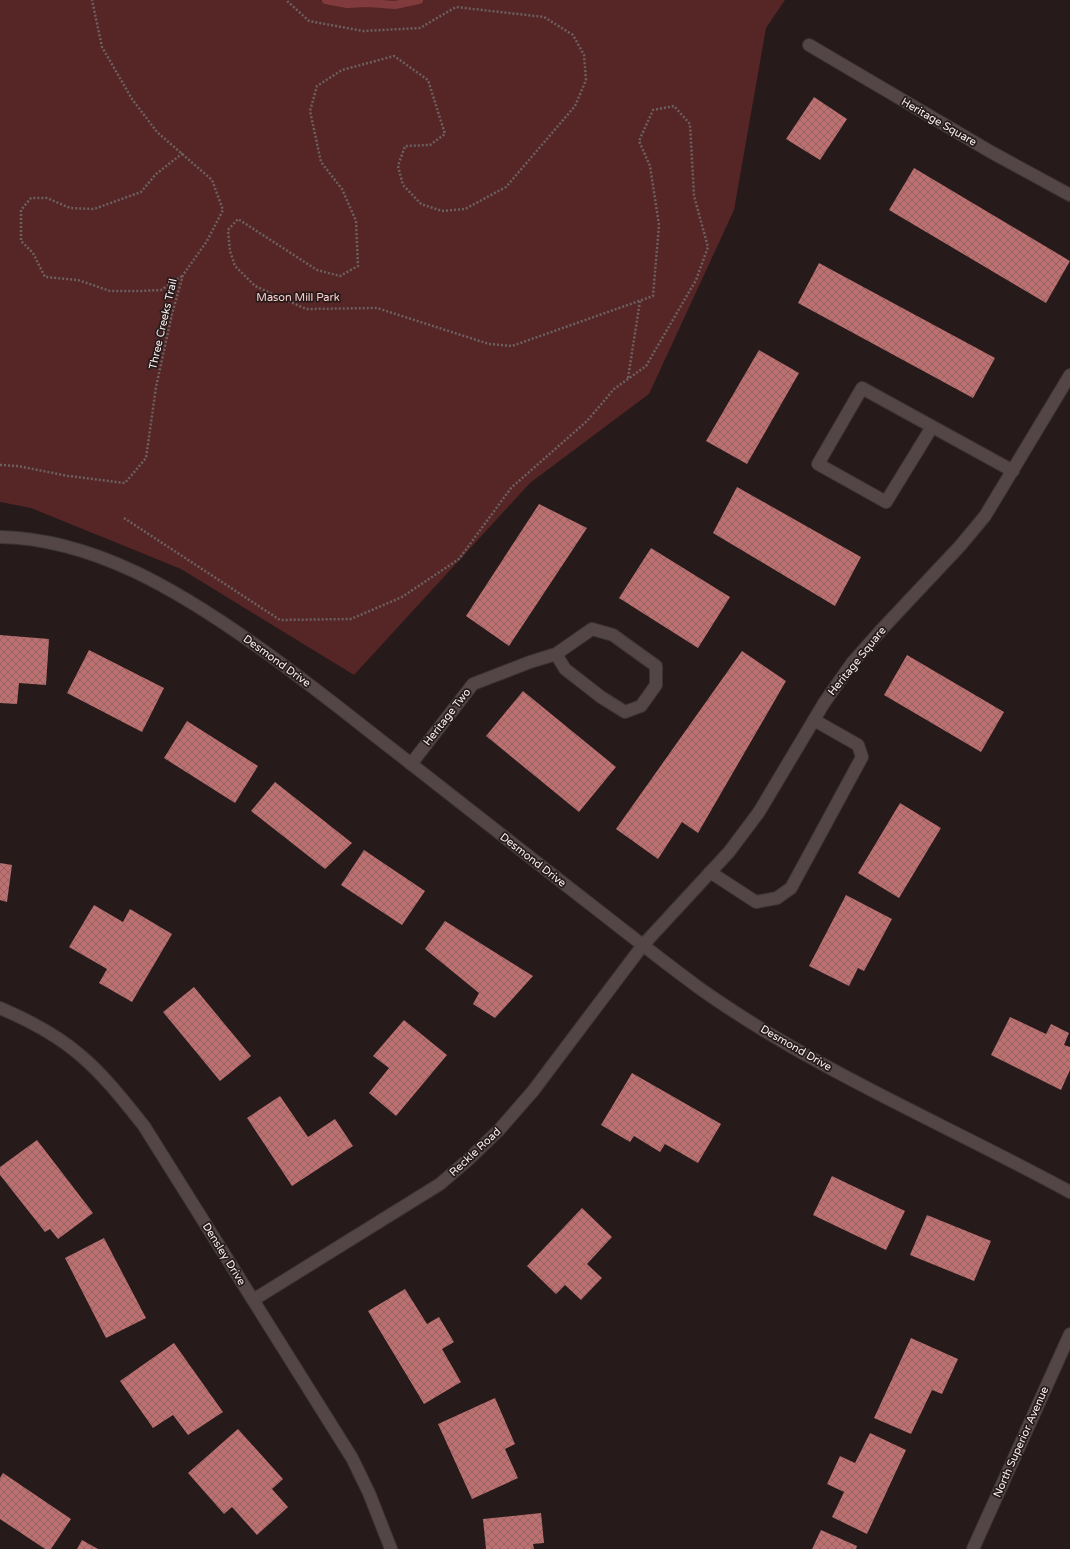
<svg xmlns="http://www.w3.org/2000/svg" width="1070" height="1549" viewBox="0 0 1070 1549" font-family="'Varela Round',sans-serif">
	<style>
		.park { fill: #562526 }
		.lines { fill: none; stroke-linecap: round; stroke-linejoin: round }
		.stream { stroke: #813b3d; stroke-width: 8 }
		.building { fill: url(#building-cross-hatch) }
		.lane-casing { stroke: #3d3434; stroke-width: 14 }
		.street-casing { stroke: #3d3434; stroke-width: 14 }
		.path { stroke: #6c6161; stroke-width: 2.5; stroke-dasharray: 2 2; stroke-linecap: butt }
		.lane { stroke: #544646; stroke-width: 12 }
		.street { stroke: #544646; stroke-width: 12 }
		.labels { text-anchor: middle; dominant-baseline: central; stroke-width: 3.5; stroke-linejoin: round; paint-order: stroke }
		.street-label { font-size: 11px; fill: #f9f0f0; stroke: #261a1a }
		.park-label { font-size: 11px; fill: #fed1cf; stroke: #261a1a }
	</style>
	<defs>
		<pattern id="building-cross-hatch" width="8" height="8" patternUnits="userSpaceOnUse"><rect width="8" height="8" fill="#bc7070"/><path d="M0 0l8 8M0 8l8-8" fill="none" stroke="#946262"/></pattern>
	</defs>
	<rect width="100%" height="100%" fill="#261a1a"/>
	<polygon class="park" points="0,0 785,0 766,28 734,210 649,394 530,483 354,675 181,569 31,508 0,502"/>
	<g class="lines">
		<polyline class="stream" points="326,0 347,4 368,3 395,5 419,0"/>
	</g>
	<g class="building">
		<polygon points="814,97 847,119 820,160 786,139"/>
		<polygon points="914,168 1070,261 1046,303 889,210"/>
		<polygon points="819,263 995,358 973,398 798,303"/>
		<polygon points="759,350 799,373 747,464 706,441"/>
		<polygon points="737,487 861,557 835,606 713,533"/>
		<polygon points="539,504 587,528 509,646 466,616"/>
		<polygon points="651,548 730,597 698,648 619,598"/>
		<polygon points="0,635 49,639 46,685 19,683 17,704 0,703"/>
		<polygon points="89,650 164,688 142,732 67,693"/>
		<polygon points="742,651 786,681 698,833 682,822 658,859 616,829"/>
		<polygon points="907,655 1004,712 981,752 884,695"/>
		<polygon points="523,691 616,767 579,812 486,736"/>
		<polygon points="187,721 258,766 235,803 164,758"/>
		<polygon points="275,782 352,843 325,869 251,811"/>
		<polygon points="900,803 941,828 899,898 858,873"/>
		<polygon points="364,850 425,891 402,925 341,885"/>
		<polygon points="0,863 12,865 7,902 0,900"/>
		<polygon points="846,895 892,919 864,971 858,968 849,986 809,966"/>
		<polygon points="94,905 123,922 130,909 172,934 132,1002 99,983 107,969 69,947"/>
		<polygon points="445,921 533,976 495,1018 473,1004 479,993 425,949"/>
		<polygon points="194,987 251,1056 220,1081 163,1012"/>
		<polygon points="1010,1017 1046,1034 1051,1024 1069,1033 1064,1045 1070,1047 1070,1070 1061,1090 991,1055"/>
		<polygon points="404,1020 447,1055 396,1116 369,1093 389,1068 373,1056"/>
		<polygon points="632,1073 721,1124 698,1163 665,1144 660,1152 634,1136 630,1142 601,1125"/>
		<polygon points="280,1096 308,1137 335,1119 353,1146 292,1186 247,1118"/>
		<polygon points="37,1140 93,1213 58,1239 50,1229 45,1232 0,1175 0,1167"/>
		<polygon points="832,1176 905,1211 886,1250 813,1215"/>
		<polygon points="582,1208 612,1237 587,1264 602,1278 581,1300 565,1285 556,1294 527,1266"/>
		<polygon points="927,1215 991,1241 974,1281 910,1255"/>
		<polygon points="104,1238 146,1318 106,1338 65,1258"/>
		<polygon points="405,1289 427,1324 439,1317 454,1342 442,1349 461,1382 424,1404 368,1311"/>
		<polygon points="911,1338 958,1359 942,1394 932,1390 911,1434 874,1418"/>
		<polygon points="174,1343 223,1412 188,1435 173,1415 153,1428 120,1381"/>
		<polygon points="495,1398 515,1444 505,1449 518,1478 472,1499 438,1424"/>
		<polygon points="238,1429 283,1479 272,1489 288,1507 257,1535 232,1507 224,1514 188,1473"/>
		<polygon points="870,1433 906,1450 867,1534 832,1517 844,1492 827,1484 840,1456 855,1463"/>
		<polygon points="3,1473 71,1519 51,1549 45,1549 0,1519 0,1478"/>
		<polygon points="541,1513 544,1543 533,1544 534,1549 486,1549 483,1519"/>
		<polygon points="821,1530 857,1546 856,1549 812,1549"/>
		<polygon points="82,1540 98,1549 77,1549"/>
	</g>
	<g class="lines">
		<g class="lane-casing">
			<g id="lane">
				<polyline points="932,427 886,502 818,464 862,388 1013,471"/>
				<polyline points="710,872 756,902 777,898 791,888 862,757 858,745 814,720"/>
			</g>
		</g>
		<g class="street-casing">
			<g id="street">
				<polyline points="809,45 991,152 1070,195"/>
				<path d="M0,537C94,539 179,591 254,644C304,679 352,718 401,756C461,803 521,850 581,897C621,928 661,960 702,990C817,1071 947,1125 1070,1192"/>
				<polyline points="411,764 473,684 530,662 556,654 592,629 613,635 656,666 656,685 641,706 625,712 601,697 565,669 556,654"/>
				<path d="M0,1008C28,1020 56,1034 80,1055C104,1075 124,1101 144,1126L352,1458L369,1493L391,1549"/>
				<polyline points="253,1300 440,1184 469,1159 499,1130 533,1091 643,945 729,852 759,812 824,703 852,663 883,628 960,546 985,516 1070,375"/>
				<polyline points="973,1549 1070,1334"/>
			</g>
		</g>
		<g class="path">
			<polyline points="182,276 161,290 140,291 110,291 78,280 45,277 33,253 21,241 21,210 31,198 47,198 70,208 94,209 141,192 156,174 183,153"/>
			<polyline points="628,378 640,301"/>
			<polyline points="0,465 18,466 68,476 125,483 146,458 156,387 172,314 183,275 207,241 223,210 212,180 157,132 132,99 102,47 92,0"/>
			<polyline points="124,518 280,620 351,619 402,597 459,559 511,488 587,421 614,389 646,366 696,280 708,247 694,196 690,124 674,106 653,110 639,141 650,166 659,225 653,296 512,346 489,344 377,308 306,309 255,286 235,266 230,251 228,230 238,219 317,270 340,276 358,266 356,221 342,189 321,162 310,111 317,86 342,70 394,56 428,80 445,134 430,145 405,146 398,166 403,185 421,204 442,211 465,209 506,187 575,106 586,80 584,55 573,35 544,17 456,7 420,28 363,31 309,21 286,0"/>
		</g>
		<use href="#lane" class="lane"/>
		<use href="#street" class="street"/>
	</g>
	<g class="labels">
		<g class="street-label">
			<text transform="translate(939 122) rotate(30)">Heritage Square</text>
			<text transform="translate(163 324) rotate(-77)">Three Creeks Trail</text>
			<text transform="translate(277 661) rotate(36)">Desmond Drive</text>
			<text transform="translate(857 661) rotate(-51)">Heritage Square</text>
			<text transform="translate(447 717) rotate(-52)">Heritage Two</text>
			<text transform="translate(533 860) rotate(38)">Desmond Drive</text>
			<text transform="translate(796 1048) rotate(30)">Desmond Drive</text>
			<text transform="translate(475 1152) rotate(-43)">Reckle Road</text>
			<text transform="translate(224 1254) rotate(58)">Densley Drive</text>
			<text transform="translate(1021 1442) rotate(-66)">North Superior Avenue</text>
		</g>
		<g class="park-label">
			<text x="298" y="297">Mason Mill Park</text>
		</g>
	</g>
</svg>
